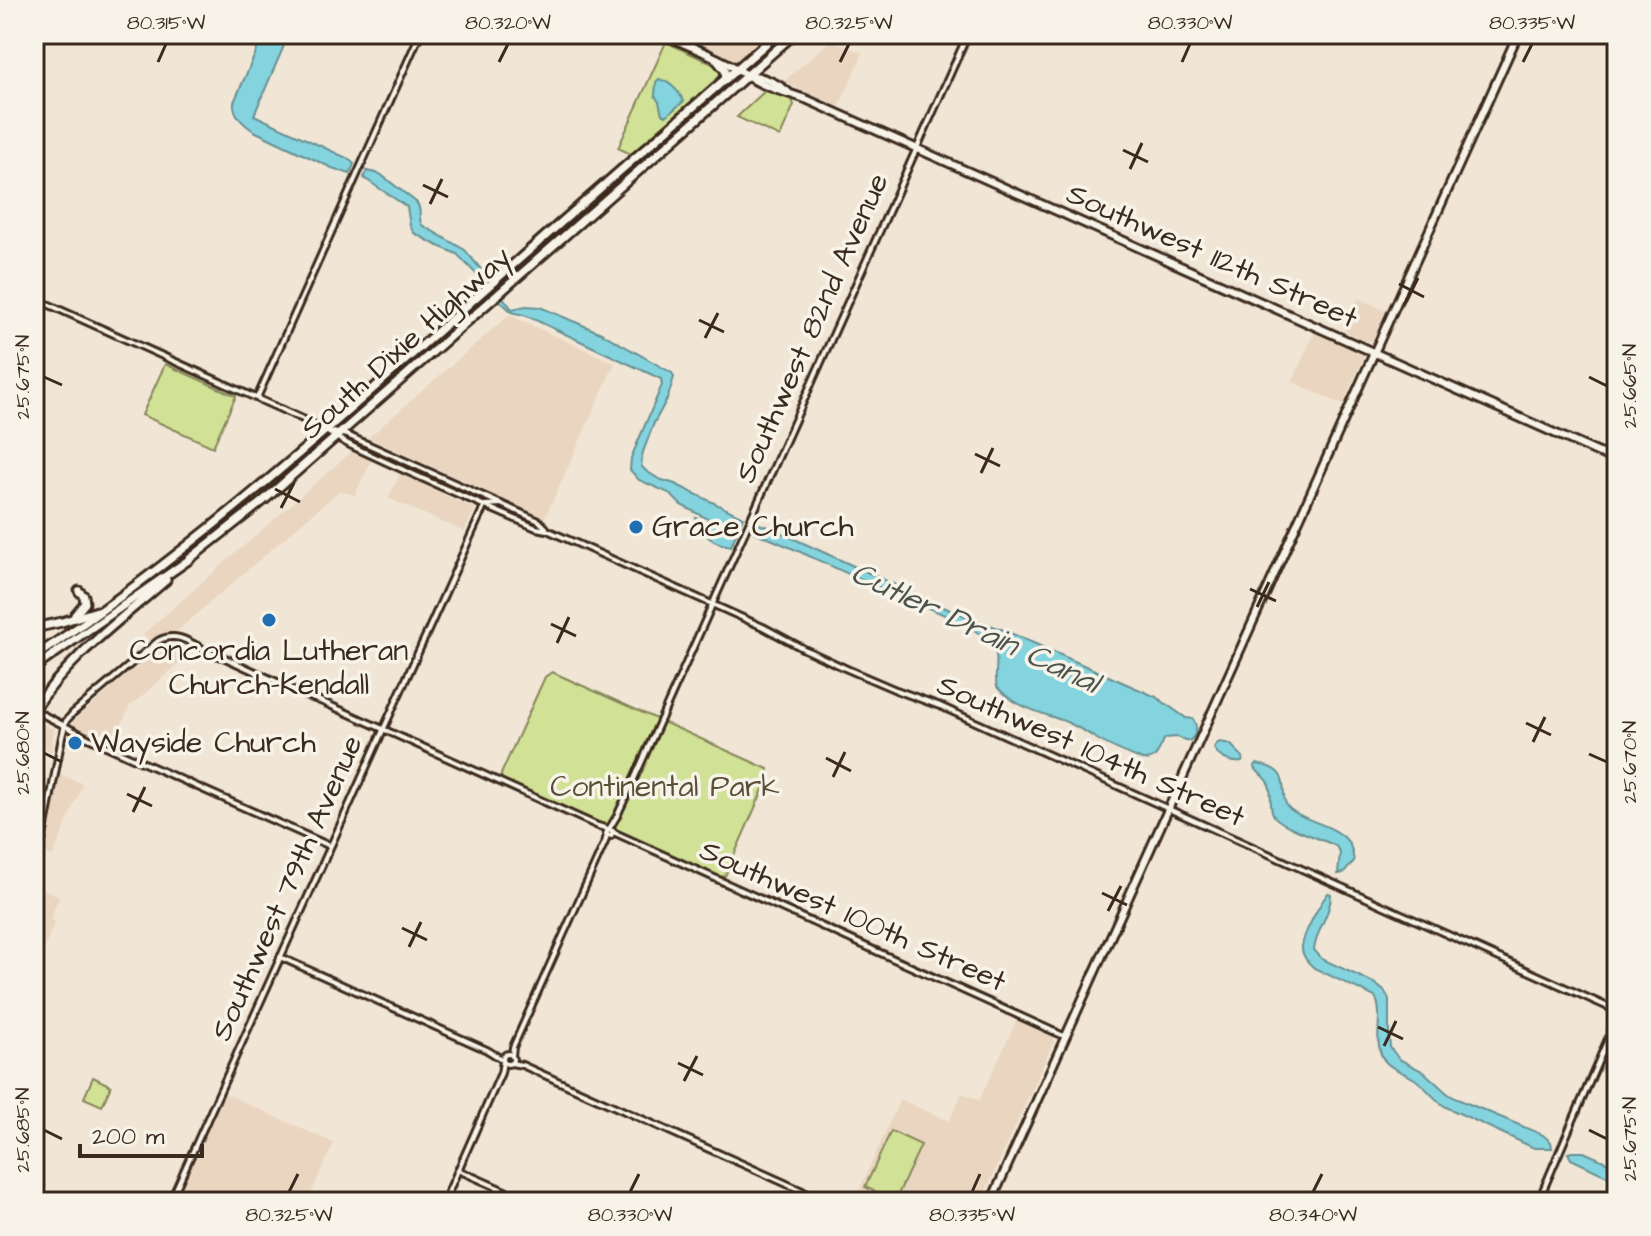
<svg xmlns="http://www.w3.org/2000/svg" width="1651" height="1236" viewBox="0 0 1651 1236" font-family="'Architects Daughter',sans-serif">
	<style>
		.built { fill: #ead6c0 }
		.green { fill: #d1e195; stroke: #86865a; stroke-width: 2 }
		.water { fill: #84d4df; stroke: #679092; stroke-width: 2 }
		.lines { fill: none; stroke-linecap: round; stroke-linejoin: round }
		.minor-casing { stroke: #3b2a1e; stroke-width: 10 }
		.major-casing { stroke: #3b2a1e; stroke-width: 12 }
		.highway-casing { stroke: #3b2a1e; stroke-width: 13 }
		.minor { stroke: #f7f3e8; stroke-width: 4 }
		.major { stroke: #f7f3e8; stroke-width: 6 }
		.highway { stroke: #f7f3e8; stroke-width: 7 }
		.ticks { fill: none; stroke: #3b2a1e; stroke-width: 3 }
		.poi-dot { fill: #1f6fb2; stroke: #f7f3e8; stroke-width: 3 }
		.labels { text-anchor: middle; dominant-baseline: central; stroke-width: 7; stroke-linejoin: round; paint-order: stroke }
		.street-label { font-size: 30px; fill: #3b2a1e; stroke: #f7f3e8 }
		.poi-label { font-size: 30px; fill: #3b2a1e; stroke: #f7f3e8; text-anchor: start }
		.park-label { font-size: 30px; fill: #594f36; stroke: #f7f3e8 }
		.water-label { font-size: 32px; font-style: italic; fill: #4d544e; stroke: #f7f3e8 }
		.neatline { fill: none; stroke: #3b2a1e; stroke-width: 3 }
		.ticks-label { font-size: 20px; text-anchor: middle; fill: #3b2a1e }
	</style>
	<rect width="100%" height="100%" fill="#f1e6d6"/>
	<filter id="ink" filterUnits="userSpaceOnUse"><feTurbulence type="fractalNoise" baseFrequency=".0125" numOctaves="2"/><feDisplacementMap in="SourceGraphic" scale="16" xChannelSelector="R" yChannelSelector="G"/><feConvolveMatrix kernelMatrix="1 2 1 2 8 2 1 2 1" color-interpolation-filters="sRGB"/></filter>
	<g filter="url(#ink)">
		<g class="built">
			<polygon points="675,34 772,34 737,65 673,36"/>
			<polygon points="831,40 863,53 839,107 783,82"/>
			<polygon points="1359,298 1386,311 1372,341 1368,342 1344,331"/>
			<polygon points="509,315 615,363 545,518 368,438"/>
			<polygon points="1314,333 1363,355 1363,359 1343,405 1292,382"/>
			<polygon points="351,452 371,461 355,495 339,491 175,633 164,634 152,643 143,634"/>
			<polygon points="400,474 475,509 464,532 388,498"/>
			<polygon points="172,639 197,648 130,706 109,753 75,738 73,721 165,643"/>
			<polygon points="42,723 54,729 51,752 37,745 34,751 34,730"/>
			<polygon points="58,773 83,784 53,856 42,853"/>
			<polygon points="39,889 43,889 60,896 50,919 55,922 34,972 34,908 37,891"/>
			<polygon points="1017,1020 1053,1037 1054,1041 981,1202 854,1202 900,1099 949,1121 962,1093 979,1100"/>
			<polygon points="224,1093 334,1143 307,1202 175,1202"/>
		</g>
		<g class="green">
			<polygon points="666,42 719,67 722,70 722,77 633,155 618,148"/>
			<polygon points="767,89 792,100 794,105 780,137 737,117"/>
			<polygon points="165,364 236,396 213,447 142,415"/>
			<path d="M286,471C266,496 239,515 213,535C155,580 95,622 34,664V662L110,611L161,573Z"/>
			<polygon points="552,672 768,769 769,776 725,876 719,878 502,779 501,774 545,677"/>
			<polygon points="93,1077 111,1086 102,1106 84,1098"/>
			<polygon points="891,1131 921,1145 895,1201 865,1187"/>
		</g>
		<g class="water">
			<path d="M264,34H289L254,115L349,159L354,164L350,174L332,168L254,131C243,124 233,114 234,102Z"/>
			<path d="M659,79C672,83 677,90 684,101L666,116L662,114L659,102L655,96L656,82Z"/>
			<path d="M367,171L380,174L416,202C423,209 417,217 422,225L465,250L489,279L485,283L457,254L436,245L414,233L410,226L407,207L364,178Z"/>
			<path d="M502,296L512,309L526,306L540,307L601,333L672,373L674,377L668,397L654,423L643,452L641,461L642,467L646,471L659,479L675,484L743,517L731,546C716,545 699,534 696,518L706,523L708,519L681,505L669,493L639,480L630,470L631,458L662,385L661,379L527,316L512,312L498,299H501Z"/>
			<path d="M755,523L766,526L950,610L1006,631L1156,697L1186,718L1193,719C1198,726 1197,736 1189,741L1176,737L1165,738C1159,748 1158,761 1143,760C1128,754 1110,747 1097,739C1088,733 1079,728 1069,723C1044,713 1015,708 997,687C993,673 1001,658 992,645C979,625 909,601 884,590C842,572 799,550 756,533L752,530Z"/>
			<path d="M1220,742L1230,744L1243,757L1242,762C1231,763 1219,759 1214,748L1216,744Z"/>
			<path d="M1257,764C1298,770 1275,797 1290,809C1307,823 1336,824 1349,843C1352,848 1353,856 1354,861L1344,873L1338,874L1340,853L1336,846C1322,839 1282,827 1274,816C1268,806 1273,796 1269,785C1266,777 1258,774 1254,766Z"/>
			<path d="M1328,893L1331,894C1331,914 1316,930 1314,950L1322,959L1374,983L1384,991L1389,999V1035L1390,1047L1395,1054L1399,1059L1424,1072L1447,1093L1455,1098L1543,1135L1551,1142L1552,1148H1534L1446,1107C1433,1099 1425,1085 1413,1078C1398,1069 1382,1068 1379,1046C1376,1030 1383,1011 1375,997L1314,968C1307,962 1301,955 1302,946C1304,932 1320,904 1328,893Z"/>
			<polygon points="1572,1152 1584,1152 1617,1167 1617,1181 1571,1159 1568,1153"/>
		</g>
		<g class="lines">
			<g class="minor-casing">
				<g id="minor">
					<path d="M34,298L307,421C324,429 339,440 356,448C415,476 476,502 536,528L547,530L763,627L804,649L847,669L896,690L940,706L1617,1011"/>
					<polyline points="257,398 420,34"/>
					<polyline points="328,431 347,435 539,521 546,528"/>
					<polyline points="34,710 88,738 330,846"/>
					<polygon points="608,829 613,831 611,836 606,834"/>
					<polyline points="609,829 617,816 635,777 968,34"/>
					<polyline points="613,832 1066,1037"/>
					<path d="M34,884L62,737L66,721L73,713L158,641C183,627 200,654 223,657L286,686C294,693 314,698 325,703L598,826L608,829"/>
					<polyline points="280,957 487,1050 503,1060"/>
					<circle cx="508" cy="1059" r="5"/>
					<polyline points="512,1056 513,1047 605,842 607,835"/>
					<polyline points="511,1063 522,1065 827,1202"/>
					<polyline points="458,1170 530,1202"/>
					<polyline points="170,1202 482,511 485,505 501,504"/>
					<polyline points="444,1202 501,1073 503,1061"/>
					<polyline points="1538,1202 1617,1018"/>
				</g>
			</g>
			<g class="major-casing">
				<g id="major">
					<path d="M662,34C689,46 719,57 744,73C748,75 751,78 754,80C771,90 791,93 808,100L1617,461"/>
					<path d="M748,75C761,76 778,83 788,92"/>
					<polyline points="991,1202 1518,34"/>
				</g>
			</g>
			<g class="highway-casing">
				<g id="highway">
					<polyline points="716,59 725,70 726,79"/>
					<polyline points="75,615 85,603 84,596 79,591"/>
					<polyline points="34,628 62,622 97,611"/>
					<path d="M34,657C188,556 325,432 462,310C566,217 672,126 777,34"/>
					<polyline points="34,668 187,561 263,501 794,34"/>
					<path d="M34,710C70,656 118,622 166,580"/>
				</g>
			</g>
			<use href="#minor" class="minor"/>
			<use href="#major" class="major"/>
			<use href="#highway" class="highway"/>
		</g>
	</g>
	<path class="ticks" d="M158,62L166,44M499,62L508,44M840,62L849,44M1182,62L1190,44M1523,62L1532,44M1123,150L1148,162M1130,169L1142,143M423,185L448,197M430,204L442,179M1399,284L1424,297M1405,303L1418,278M699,320L724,332M705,338L718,313M44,377L62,385M1589,377L1607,386M975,454L1000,466M981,473L993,448M275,489L300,502M281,508L294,483M1250,589L1276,601M1257,607L1269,582M551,624L576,636M557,643L569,617M1526,723L1551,735M1533,742L1545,717M44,753L62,762M1589,754L1607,762M826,758L851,771M833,777L845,752M127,794L152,806M133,812L145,787M1102,893L1127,905M1108,911L1121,886M402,928L427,940M409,947L421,922M1378,1027L1403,1039M1384,1046L1396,1021M678,1063L703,1075M684,1081L697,1056M44,1130L62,1139M1589,1130L1607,1139M289,1192L298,1174M630,1192L639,1174M972,1192L980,1174M1313,1192L1322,1174"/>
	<g class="poi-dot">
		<circle cx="636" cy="527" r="8"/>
		<circle cx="269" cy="620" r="8"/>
		<circle cx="75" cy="743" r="8"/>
	</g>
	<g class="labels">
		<g class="street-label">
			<text transform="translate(1212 256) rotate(24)">Southwest 112th Street</text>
			<text transform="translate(812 328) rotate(-66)">Southwest 82nd Avenue</text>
			<text transform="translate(406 343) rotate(-42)">South Dixie Highway</text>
			<text transform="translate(1091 751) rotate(24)">Southwest 104th Street</text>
			<text transform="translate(287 888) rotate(-66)">Southwest 79th Avenue</text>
			<text transform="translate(853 916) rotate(24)">Southwest 100th Street</text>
		</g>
		<g class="poi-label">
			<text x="652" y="527">Grace Church</text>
			<text x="269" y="651" text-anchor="middle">Concordia Lutheran<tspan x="269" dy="34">Church-Kendall</tspan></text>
			<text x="91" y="743">Wayside Church</text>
		</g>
		<g class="park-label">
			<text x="665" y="787">Continental Park</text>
		</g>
		<g class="water-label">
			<text transform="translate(975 628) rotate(25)">Cutler Drain Canal</text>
		</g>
	</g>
	<rect width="1651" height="1236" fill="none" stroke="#f7f3e8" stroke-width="88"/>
	<path d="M80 1144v12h122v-12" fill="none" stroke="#3b2a1e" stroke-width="4"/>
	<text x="92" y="1144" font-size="24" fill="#3b2a1e" stroke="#f7f3e8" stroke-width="6" paint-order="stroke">200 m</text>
	<rect x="44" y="44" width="1563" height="1148" class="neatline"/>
	<g class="ticks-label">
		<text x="166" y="29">80.315°W</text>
		<text x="508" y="29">80.320°W</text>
		<text x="849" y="29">80.325°W</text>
		<text x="1190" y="29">80.330°W</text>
		<text x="1532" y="29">80.335°W</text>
		<text transform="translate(22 377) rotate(-90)" y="7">25.675°N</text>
		<text transform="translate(1629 386) rotate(-90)" y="7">25.665°N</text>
		<text transform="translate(22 753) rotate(-90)" y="7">25.680°N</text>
		<text transform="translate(1629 762) rotate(-90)" y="7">25.670°N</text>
		<text transform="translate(22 1130) rotate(-90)" y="7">25.685°N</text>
		<text transform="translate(1629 1139) rotate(-90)" y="7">25.675°N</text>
		<text x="289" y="1221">80.325°W</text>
		<text x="630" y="1221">80.330°W</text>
		<text x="972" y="1221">80.335°W</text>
		<text x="1313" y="1221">80.340°W</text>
	</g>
</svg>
